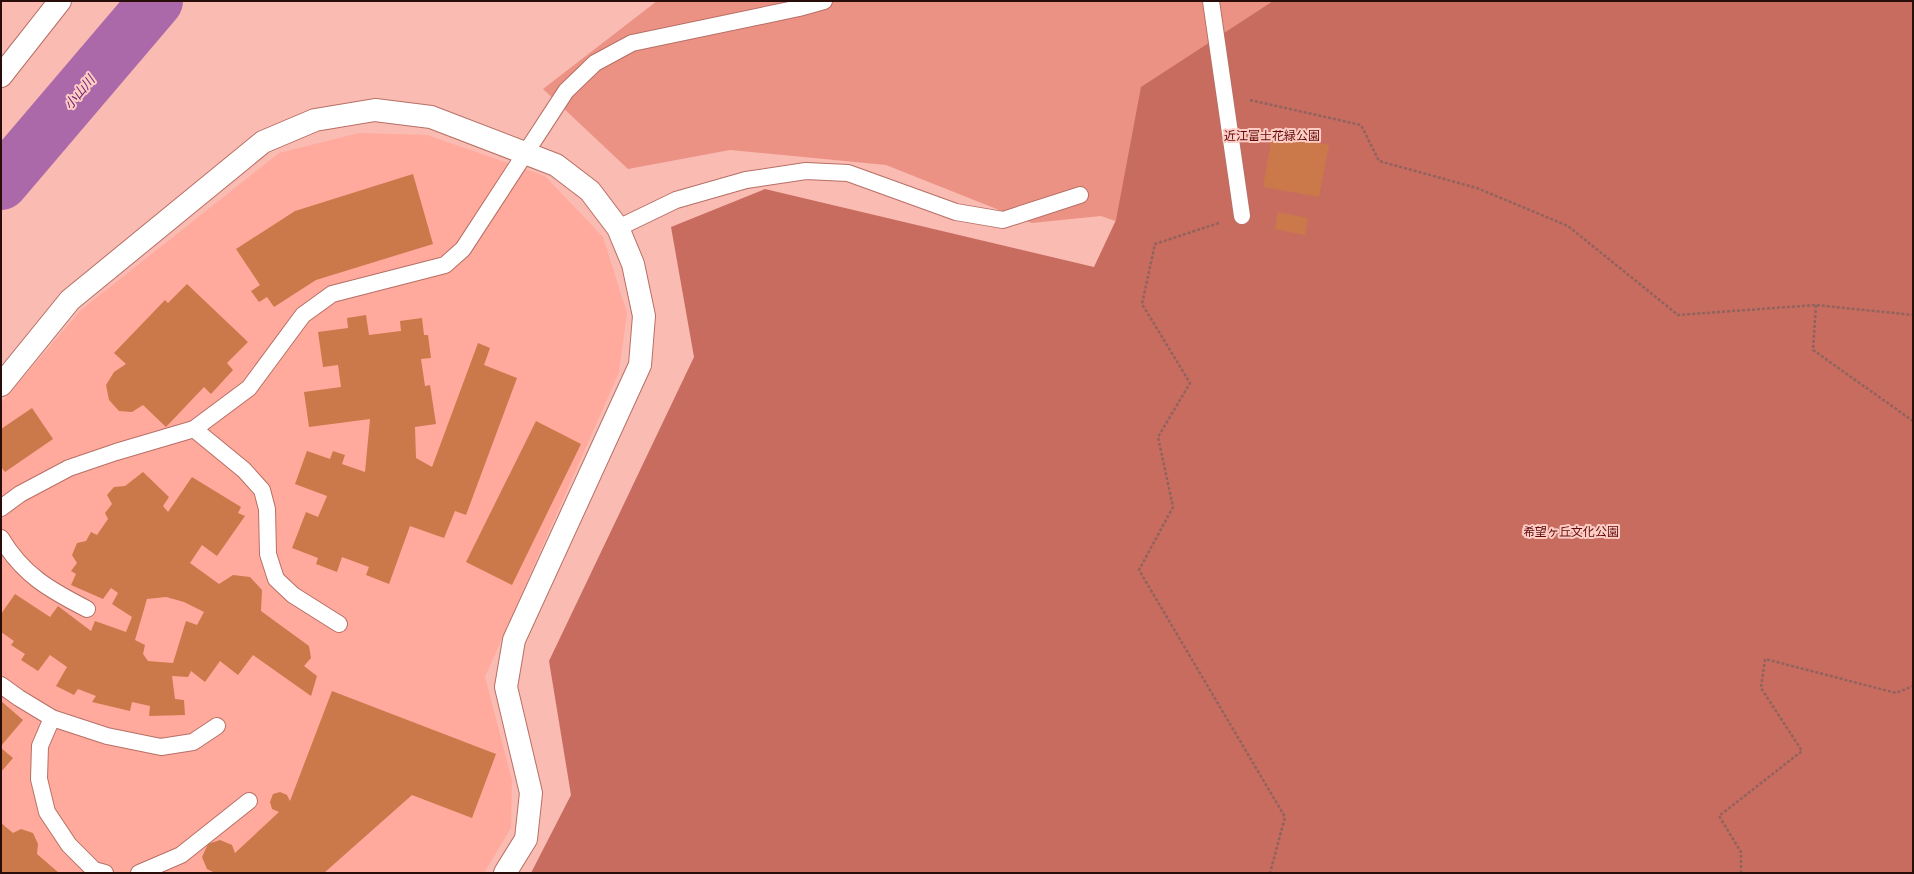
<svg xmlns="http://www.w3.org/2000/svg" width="1914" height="874" viewBox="0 0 1914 874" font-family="Inter,'Noto Sans JP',sans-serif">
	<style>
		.built { fill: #ffaa9d }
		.green { fill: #ec9285 }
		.forest { fill: #c96c60 }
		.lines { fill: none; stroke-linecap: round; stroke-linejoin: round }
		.river { stroke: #ac69a9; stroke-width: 54 }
		.building { fill: #cb784a; fill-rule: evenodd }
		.lane-casing { stroke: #b76f65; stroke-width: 18 }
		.street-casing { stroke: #b76f65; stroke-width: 24 }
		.secondary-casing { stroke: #b76f65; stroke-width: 24 }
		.path { stroke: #90635d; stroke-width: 2.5; stroke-dasharray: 3 2; stroke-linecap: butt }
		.lane { stroke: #fff; stroke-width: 16 }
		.street { stroke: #fff; stroke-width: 22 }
		.secondary { stroke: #fff; stroke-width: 22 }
		.labels { text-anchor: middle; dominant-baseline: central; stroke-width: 4; stroke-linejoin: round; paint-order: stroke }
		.park-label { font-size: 12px; fill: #610907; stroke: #fdcdc5 }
		.water-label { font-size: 13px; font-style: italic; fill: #701d6e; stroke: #fdcdc5 }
	</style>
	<rect width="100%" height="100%" fill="#fabbb2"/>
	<polygon class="built" points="359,133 427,135 545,176 603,237 627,313 619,372 485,677 512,780 511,828 484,873 1,873 1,403 81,310 279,153"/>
	<polygon class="green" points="657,1 1709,1 1291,283 1101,216 1032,223 886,165 730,150 628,169 543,89"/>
	<polygon class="forest" points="1273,1 1913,1 1913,873 531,873 571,795 549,661 694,357 671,227 765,189 1094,267 1116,220 1141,87"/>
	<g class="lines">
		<polyline class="river" points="1,183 156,1"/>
	</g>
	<g class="building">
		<polygon points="1272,135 1329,145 1319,197 1263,187"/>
		<polygon points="413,174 433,244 316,280 274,307 267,297 259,302 251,291 260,285 236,249 295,211"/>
		<polygon points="1278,212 1308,218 1305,235 1275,229"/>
		<polygon points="187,284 248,342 227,363 233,370 211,394 204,387 166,427 143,405 132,412 119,411 109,400 106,385 114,372 126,364 114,353 165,300 168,303"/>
		<polygon points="366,315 369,335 401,331 400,321 422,318 424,335 428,335 431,358 421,359 425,386 430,385 436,424 415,427 416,458 432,467 478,343 490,348 484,365 517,378 466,515 455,511 444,538 410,526 389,584 366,575 369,567 342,557 337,572 316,564 318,558 292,548 306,512 318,517 327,496 295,484 307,451 330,459 333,451 345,455 342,464 365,472 370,419 309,427 304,392 341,387 338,365 323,367 318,332 348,328 347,318"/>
		<polygon points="32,408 53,439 5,472 1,467 1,429"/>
		<polygon points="536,421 581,444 512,585 466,562"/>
		<path d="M143,472L169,497L163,506L168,512L192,477L241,507L238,513L245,516L217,556L202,545L190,563L219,584L233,575L250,577L262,590L261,611L309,646L311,658L304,666L317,676L311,696L253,655L238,675L220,661L205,682L191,671L188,677L172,676L175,699L184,700L185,715L149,716L150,706L132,702L130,711L92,702L96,696L78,689L74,695L56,686L67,667L50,655L38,671L21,660L25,654L11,645L14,641L1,632V614L15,594L50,617L58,606L91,631L95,621L126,632L132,617L112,604L118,593L111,588L103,599L71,585L76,574L71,571L77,563L72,555L77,543L86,541L91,532L97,535L108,519L105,513L112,504L107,495L114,487L125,486ZM166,597L184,602L204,612L197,625L186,621L173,663L148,661L143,654L145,645L135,640L147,599Z"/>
		<polygon points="332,691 496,754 472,818 412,795 324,873 215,873 207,869 202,857 208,844 220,840 232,845 235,853 279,812 272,809 270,802 273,794 280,792 287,795 290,801"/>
		<polygon points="1,701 23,720 1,746"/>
		<polygon points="1,748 13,758 1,772"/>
		<polygon points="1,823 13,833 21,829 33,833 38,844 37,854 59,873 1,873"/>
	</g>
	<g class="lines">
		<g class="lane-casing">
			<g id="lane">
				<polyline points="1211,1 1242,216"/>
				<polyline points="618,228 676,200 746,180 806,171 848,173 956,212 1003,220 1080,195"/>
				<polyline points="194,429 244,470 262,490 267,509 268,554 276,579 293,595 339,624"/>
				<polyline points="1,508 20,494 69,468 116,452 194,429 249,388 303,315 332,294 445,265 463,249 566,91 595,63 632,43 799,8 824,1"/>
				<path d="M1,538C23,575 50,590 87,609"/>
				<polyline points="1,685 19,698 52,718 107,736 161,747 193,742 217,726"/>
				<polyline points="52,718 40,746 39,779 47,812 69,845 94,870 105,873"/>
				<polyline points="139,873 181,855 249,801"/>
			</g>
		</g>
		<g class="street-casing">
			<polyline id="street" points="1,385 70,300 263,142 315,120 375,110 431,117 556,165 590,191 618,228 633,264 644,316 640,365 514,640 506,687 531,793 526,839 505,873"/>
		</g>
		<g class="secondary-casing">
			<polyline id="secondary" points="1,76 60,1"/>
		</g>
		<g class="path">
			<polyline points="1250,100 1361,125 1379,161 1477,188 1568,226 1678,315 1816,305 1913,315"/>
			<polyline points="1219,223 1155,244 1142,304 1190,383 1158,437 1173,507 1139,570 1285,817 1270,873"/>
			<polyline points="1816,305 1813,350 1913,421"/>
			<polyline points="1741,873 1741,852 1719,816 1802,751 1761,688 1765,659 1896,693 1913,686"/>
		</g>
		<use href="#lane" class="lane"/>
		<use href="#street" class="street"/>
		<use href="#secondary" class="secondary"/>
	</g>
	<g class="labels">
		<g class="park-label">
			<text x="1272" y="135">近江富士花緑公園</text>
			<text x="1571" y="531">希望ヶ丘文化公園</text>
		</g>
		<g class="water-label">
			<text transform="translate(79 92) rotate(-50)">小山川</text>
		</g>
	</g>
	<rect width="1914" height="874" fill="none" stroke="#280d0a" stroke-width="4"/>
</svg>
